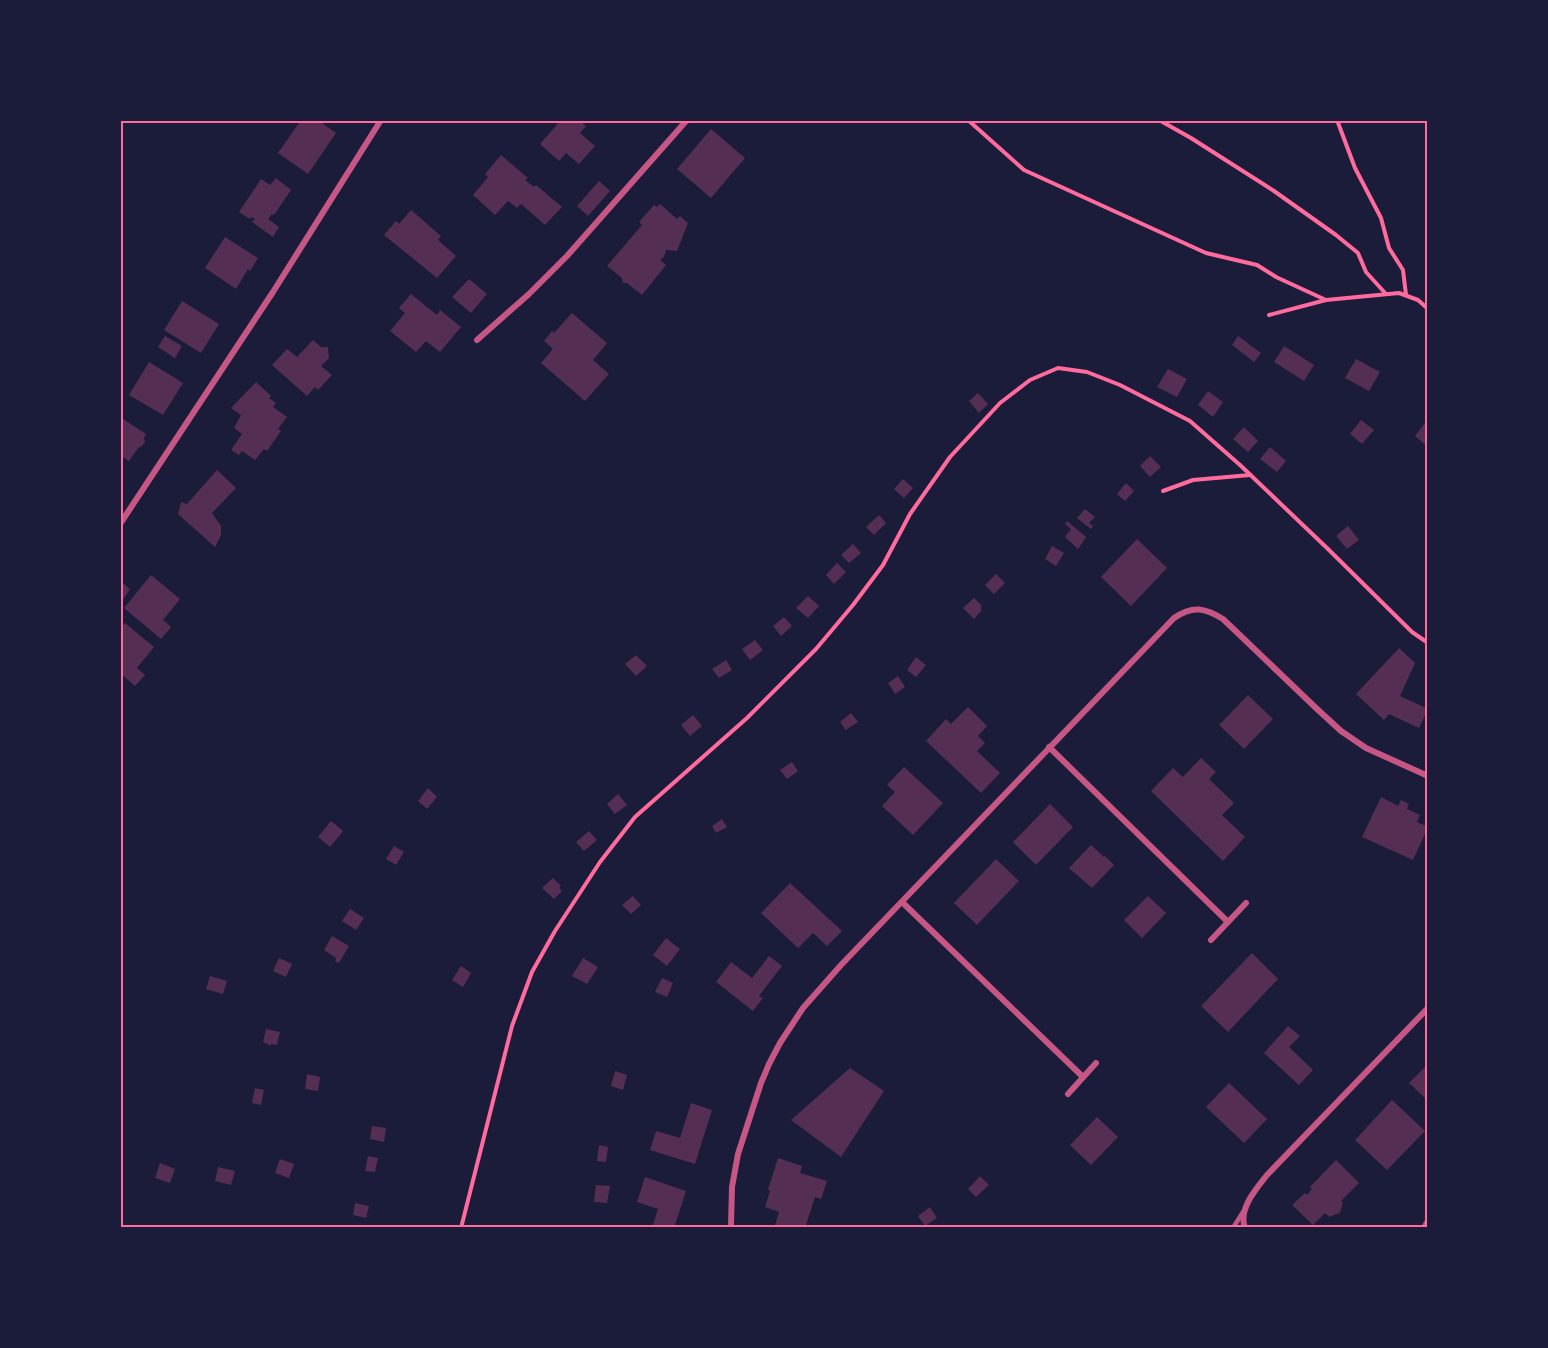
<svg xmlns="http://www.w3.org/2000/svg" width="1548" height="1348" viewBox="0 0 1548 1348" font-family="'Exo 2',sans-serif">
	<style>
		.building { fill: #542f53 }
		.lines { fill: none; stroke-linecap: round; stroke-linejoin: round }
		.path { stroke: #ff6b9d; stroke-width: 4 }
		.service { stroke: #c65784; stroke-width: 4.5 }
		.minor { stroke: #c65784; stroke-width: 6 }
		.neatline { fill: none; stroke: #ff6b9d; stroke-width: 2 }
	</style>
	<rect width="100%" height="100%" fill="#1b1b3a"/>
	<g class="building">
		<polygon points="301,120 318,120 336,133 308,174 278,153"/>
		<polygon points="561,120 579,120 586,126 580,133 595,146 579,164 566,153 559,161 540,144"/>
		<polygon points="711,129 745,158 711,198 677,169"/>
		<polygon points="501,155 528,178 525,180 534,187 536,185 562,207 545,225 521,204 517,208 508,201 495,215 473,195 488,177 485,174"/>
		<polygon points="276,178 291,190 274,215 272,214 268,219 279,227 273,237 252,222 255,219 251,217 250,219 239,212 261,179 270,185"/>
		<polygon points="599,181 610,191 588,216 577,206"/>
		<polygon points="660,204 677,219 680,216 688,223 677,251 666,250 664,257 660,260 666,265 642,295 627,283 623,283 622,278 607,266 642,225 639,222 654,205 657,207"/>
		<polygon points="411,210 441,236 438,240 456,256 437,278 384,235 396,221 399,224"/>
		<polygon points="225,237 258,258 250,271 248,269 236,289 205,268"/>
		<polygon points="469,279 487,294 471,313 452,297"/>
		<polygon points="411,294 437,315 440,310 461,327 440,352 426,341 416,352 390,331 405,313 399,308"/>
		<polygon points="182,301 219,324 201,353 164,330"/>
		<polygon points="572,313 607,343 593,360 609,374 585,401 541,363 553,349 544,341 552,331 554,333"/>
		<polygon points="165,336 182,346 175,358 158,347"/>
		<polygon points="1238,336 1261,353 1254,362 1232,345"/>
		<polygon points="313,340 321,347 328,347 329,358 321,366 332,375 318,390 315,387 307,396 272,365 287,349 297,357"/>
		<polygon points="1284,346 1314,365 1304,381 1274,362"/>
		<polygon points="1356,359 1380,372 1369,391 1345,378"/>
		<polygon points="149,362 183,383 163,415 129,395"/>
		<polygon points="1168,369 1187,379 1177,397 1157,387"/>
		<polygon points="256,382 271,396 269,398 276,403 273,407 287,417 278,429 281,431 267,451 264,449 255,460 242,451 239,455 231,450 242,434 234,428 241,415 231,408"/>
		<polygon points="1208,391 1223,402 1213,417 1198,405"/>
		<polygon points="978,393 988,404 979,413 969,401"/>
		<polygon points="120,417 146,434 144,438 145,442 142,446 138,448 129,461 120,455"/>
		<polygon points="1428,419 1428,447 1415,436"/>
		<polygon points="1361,420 1374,430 1362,444 1350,434"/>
		<polygon points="1244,427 1258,441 1248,452 1233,439"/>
		<polygon points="1270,447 1286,461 1277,472 1260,459"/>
		<polygon points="1150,456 1161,467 1150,477 1140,466"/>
		<polygon points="217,470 236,488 212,513 221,526 221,535 215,547 178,514 181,502 187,504"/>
		<polygon points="903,479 913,488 904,498 894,489"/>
		<polygon points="1126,483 1134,491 1125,501 1117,494"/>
		<polygon points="1085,509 1095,517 1089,523 1093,526 1091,529 1077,518"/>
		<polygon points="879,515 886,523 874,535 866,527"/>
		<polygon points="1067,521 1086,537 1078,549 1065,537 1071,529 1065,524"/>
		<polygon points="1348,526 1359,540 1347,549 1336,536"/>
		<polygon points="1137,539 1167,568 1131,606 1101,577"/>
		<polygon points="853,544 861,553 849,563 841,555"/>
		<polygon points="1052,546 1064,553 1056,566 1045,559"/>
		<polygon points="837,563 846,572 834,584 826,575"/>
		<polygon points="996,574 1005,583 994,594 985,585"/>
		<polygon points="151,575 180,599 163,620 171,627 161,639 124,608"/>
		<polygon points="120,581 130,589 120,604"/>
		<polygon points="808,596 819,606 808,618 796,608"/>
		<polygon points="974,598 982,606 980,608 982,610 974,619 963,608"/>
		<polygon points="784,617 792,626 781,636 773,626"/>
		<polygon points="125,623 154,647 137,668 145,675 135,686 120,673 120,629"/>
		<polygon points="755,640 763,650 750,660 742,649"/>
		<polygon points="1399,648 1415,663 1400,696 1428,709 1419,728 1389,714 1384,720 1356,694"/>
		<polygon points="636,655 647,666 636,676 625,664"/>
		<polygon points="916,657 926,665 916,677 907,670"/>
		<polygon points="726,660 732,670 719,678 712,669"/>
		<polygon points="898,676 905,687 895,694 888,683"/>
		<polygon points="1248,695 1273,719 1244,749 1219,725"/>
		<polygon points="968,707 987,726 978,736 985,743 977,751 1000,773 981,793 926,741 946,719 951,724"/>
		<polygon points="851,713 858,722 846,730 840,722"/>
		<polygon points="693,715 702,726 690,736 681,725"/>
		<polygon points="1201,758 1216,772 1209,779 1234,803 1222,815 1245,837 1223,861 1151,791 1173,768 1183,777"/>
		<polygon points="792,762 798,771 787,779 780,770"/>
		<polygon points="904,767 943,803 913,835 882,806 895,792 887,785"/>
		<polygon points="428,788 437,797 427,809 418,801"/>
		<polygon points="618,794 627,805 615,814 607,804"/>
		<polygon points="1381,797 1398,806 1401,800 1409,804 1407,809 1420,815 1417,822 1428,827 1413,860 1362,837"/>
		<polygon points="1050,804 1073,827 1036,865 1013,842"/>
		<polygon points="722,819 727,827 716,833 712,826"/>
		<polygon points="331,821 343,831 330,847 318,837"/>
		<polygon points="589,831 597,840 584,851 576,842"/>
		<polygon points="1091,845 1104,857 1105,856 1114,865 1092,888 1069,868"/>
		<polygon points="394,846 404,852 396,865 386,859"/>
		<polygon points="996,859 1019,881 977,925 954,903"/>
		<polygon points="553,878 561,886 559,888 562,891 554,899 542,888"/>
		<polygon points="790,883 842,931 827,946 813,933 798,948 761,913"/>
		<polygon points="633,896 641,905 631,914 622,905"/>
		<polygon points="1148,896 1166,913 1142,938 1124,920"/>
		<polygon points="350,909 364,918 356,930 342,921"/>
		<polygon points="332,936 349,946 339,963 335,961 336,958 324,950"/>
		<polygon points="666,938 680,949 667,966 653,955"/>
		<polygon points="1252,953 1278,979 1228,1032 1201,1006"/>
		<polygon points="769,956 782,966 759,996 763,998 753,1011 716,982 731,962 752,978"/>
		<polygon points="279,958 292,964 286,977 273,971"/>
		<polygon points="583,958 598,967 587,984 572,976"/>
		<polygon points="461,966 471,973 463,987 452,980"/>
		<polygon points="210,976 227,981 223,994 206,989"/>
		<polygon points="662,978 673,983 667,997 655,992"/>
		<polygon points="1288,1026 1300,1036 1289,1047 1313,1070 1299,1085 1264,1053"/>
		<polygon points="266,1029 280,1032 277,1045 271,1044 271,1046 263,1042"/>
		<polygon points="1428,1064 1428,1101 1409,1083"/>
		<polygon points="850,1068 884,1091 841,1157 791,1120"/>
		<polygon points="615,1071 627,1075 623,1090 611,1086"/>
		<polygon points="307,1074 320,1077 318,1091 305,1089"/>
		<polygon points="1229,1083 1267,1119 1244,1143 1206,1107"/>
		<polygon points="255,1088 264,1090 261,1105 252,1103"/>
		<polygon points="1392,1100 1425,1131 1387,1170 1355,1140"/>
		<polygon points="691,1103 712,1110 695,1164 650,1150 656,1131 680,1138"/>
		<polygon points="1097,1117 1118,1137 1091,1165 1070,1145"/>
		<polygon points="372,1126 386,1128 384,1142 370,1139"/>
		<polygon points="599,1145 608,1147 606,1162 597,1161"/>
		<polygon points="368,1156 378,1158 375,1172 365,1171"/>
		<polygon points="778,1158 802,1166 800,1173 827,1181 821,1199 815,1197 805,1228 774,1228 779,1212 765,1207 770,1191 768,1190"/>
		<polygon points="280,1159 294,1164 289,1178 275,1173"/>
		<polygon points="1336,1160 1359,1183 1341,1201 1343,1202 1340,1213 1329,1217 1325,1213 1313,1225 1292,1205 1305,1193 1307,1195 1312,1189 1310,1187"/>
		<polygon points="160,1163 175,1169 170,1183 155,1178"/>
		<polygon points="218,1167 235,1171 231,1185 215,1181"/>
		<polygon points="980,1176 989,1185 976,1197 968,1189"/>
		<polygon points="645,1177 686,1191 674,1228 652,1228 658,1209 637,1202"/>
		<polygon points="596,1185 610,1186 607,1203 594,1202"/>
		<polygon points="355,1203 369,1206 366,1218 353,1215"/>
		<polygon points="930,1207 937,1218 925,1226 918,1216"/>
	</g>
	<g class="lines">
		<g class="path">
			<polyline points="968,120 1024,170 1206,253 1257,265 1276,277 1326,300"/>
			<polyline points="1159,120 1191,138 1274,191 1336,235 1358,253 1366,272 1386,294"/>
			<polyline points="1337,120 1355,168 1381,218 1389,248 1403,270 1406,295"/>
			<polyline points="1269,315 1326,300 1399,293 1418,300 1428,309"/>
			<polyline points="1163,491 1193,480 1250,475"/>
			<polyline points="461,1228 512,1026 532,972 555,931 600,862 635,817 747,718 816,649 853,605 883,565 910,514 950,457 1000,403 1030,380 1058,368 1087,372 1120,385 1190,421 1240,465 1328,549 1412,632 1428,643"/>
		</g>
		<polyline class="service" points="1233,1228 1243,1212"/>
		<g class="minor">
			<polyline points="477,340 529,294 567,256 687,120"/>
			<polyline points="120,524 273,292 381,120"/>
			<polyline points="1049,747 1228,922"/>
			<polyline points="902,902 1083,1077"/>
			<polyline points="1211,940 1246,903"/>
			<polyline points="1068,1094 1096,1063"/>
			<path d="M731,1225L732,1187L738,1154L761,1083L769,1064L780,1043L803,1008L841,965L1174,618C1193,605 1205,608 1223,619L1316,708L1341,731L1366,748L1428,776"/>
			<path d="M1245,1228C1238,1209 1256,1189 1267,1175L1428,1008"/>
			<polyline points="1424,1228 1428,1221"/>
		</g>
	</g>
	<rect width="1548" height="1348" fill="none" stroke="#1b1b3a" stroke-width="243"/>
	<rect x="122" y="122" width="1304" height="1104" class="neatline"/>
</svg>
